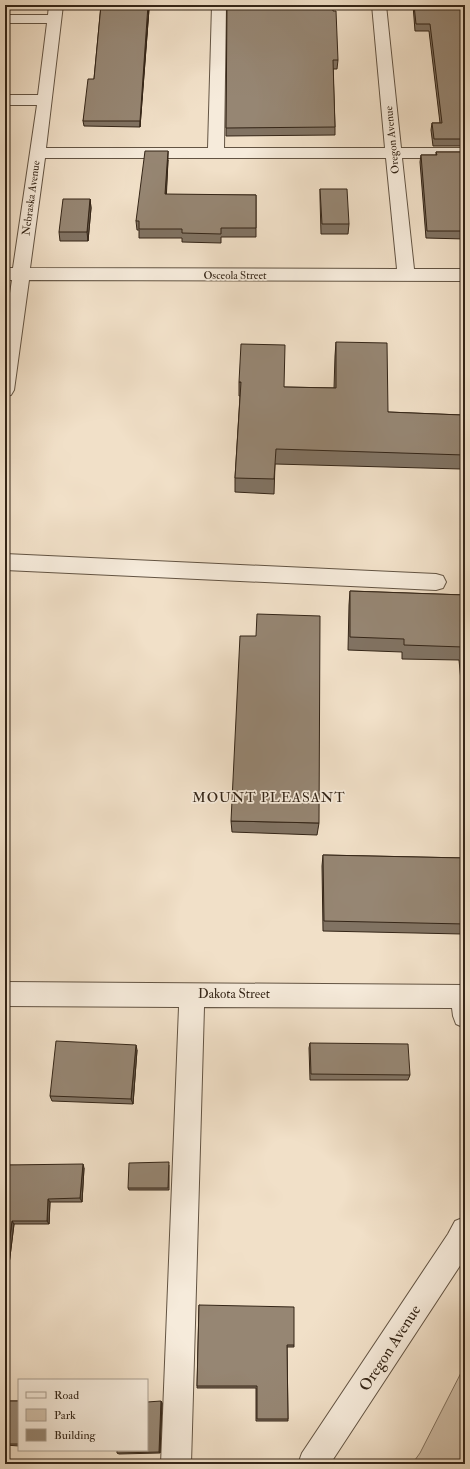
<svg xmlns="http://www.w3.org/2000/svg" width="470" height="1469" viewBox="0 0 470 1469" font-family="'IM FELL Double Pica',serif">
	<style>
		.green { fill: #d1c0aa; stroke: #827260 }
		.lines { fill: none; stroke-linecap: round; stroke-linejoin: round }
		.minor-casing { stroke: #635443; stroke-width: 2 }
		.minor { fill: #f6ebdb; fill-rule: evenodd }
		.wall { fill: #817363; stroke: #342517 }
		.shaded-wall { fill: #695e50; stroke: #342517 }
		.building { fill: #968673; stroke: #342517 }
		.labels { text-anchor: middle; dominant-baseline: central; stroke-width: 3.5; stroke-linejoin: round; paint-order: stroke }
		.far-street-label { font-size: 11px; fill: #342517; stroke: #f6ebdb }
		.street-label { font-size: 13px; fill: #342517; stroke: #f6ebdb }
		.neighbourhood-label { font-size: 14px; letter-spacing: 1px; fill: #342517; stroke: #f6ebdb }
		.near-street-label { font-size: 16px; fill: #342517; stroke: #f6ebdb }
	</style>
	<rect width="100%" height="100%" fill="#f1e0c8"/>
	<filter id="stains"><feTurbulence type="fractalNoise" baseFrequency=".005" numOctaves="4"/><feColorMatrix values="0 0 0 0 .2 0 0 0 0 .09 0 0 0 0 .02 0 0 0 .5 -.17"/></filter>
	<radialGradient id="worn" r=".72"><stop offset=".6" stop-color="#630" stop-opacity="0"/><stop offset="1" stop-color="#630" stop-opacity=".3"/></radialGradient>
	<polygon class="green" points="465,1365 465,1464 412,1464 420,1453"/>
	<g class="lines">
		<g class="minor-casing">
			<g id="minor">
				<path d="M49,5H63L46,148H208L212,5H226L224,148H385L372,5H386L401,148H465V158H402L414,269H465V281L29,280L14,390L11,395L5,396V326L12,280H5V268H13L37,105H5V95H38L47,23H5V15H48ZM45,158H386L397,269L30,268Z"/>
				<polygon points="5,554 436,574 443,576 446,582 443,588 436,590 5,570"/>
				<polygon points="5,982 465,985 465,1028 456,1024 453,1016 452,1008 204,1007 191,1464 161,1464 179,1007 5,1006"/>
				<polygon points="465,1217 465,1258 330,1464 298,1464 302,1453 448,1234 455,1221"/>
			</g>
		</g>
		<use href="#minor" class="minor"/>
	</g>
	<g class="wall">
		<polygon points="101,5 159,5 159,9 149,9 140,127 84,126 83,121 94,79"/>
		<polygon points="227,5 338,60 337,69 333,69 335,127 335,135 226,136"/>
		<polygon points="413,5 465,5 465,146 433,146 431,130 432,123 440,123 429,31 415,31"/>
		<polygon points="436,152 465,152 465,239 426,238 420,162 421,155 436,155"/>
		<polygon points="168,160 166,195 256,195 256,237 221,237 221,243 182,242 182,238 139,238 139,230 137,230 136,221"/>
		<polygon points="320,189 349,224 348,234 321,234 320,198"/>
		<polygon points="90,199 91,208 88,241 60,241 59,232"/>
		<polygon points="336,342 388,412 461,415 461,413 465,417 465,531 461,469 275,464 274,494 235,492 235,478 240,396 239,396 239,382 284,387 334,388 335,356"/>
		<polygon points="350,591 465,595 465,681 461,681 459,660 402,659 402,652 348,650 349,605"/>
		<polygon points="231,821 319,823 317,835 232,832"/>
		<polygon points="323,855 465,858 465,927 462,934 323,931 322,866"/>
		<polygon points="310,1043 410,1075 408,1080 310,1080 309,1048"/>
		<polygon points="137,1050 133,1104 52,1101 50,1096"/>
		<polygon points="5,1165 84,1168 82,1202 50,1202 49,1224 14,1224 6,1289 5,1289"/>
		<polygon points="169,1165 169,1190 129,1190 128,1188"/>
		<polygon points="199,1305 294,1345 294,1347 287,1347 288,1419 288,1421 256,1421 256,1388 197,1388"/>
		<polygon points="5,1401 19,1401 19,1446 5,1445"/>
		<polygon points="161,1401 162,1403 160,1453 119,1454 117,1453"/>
	</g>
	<g class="shaded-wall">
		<polygon points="149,5 149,9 140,127 140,121"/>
		<polygon points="168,151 168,160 166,203 165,194"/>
		<polygon points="90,199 91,208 88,241 87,232"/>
		<polygon points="136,1045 137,1050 133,1104 131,1099"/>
		<polygon points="83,1164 84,1168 82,1202 80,1198"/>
		<polygon points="48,1199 50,1202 49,1224 47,1221"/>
		<polygon points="12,1221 14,1224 6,1289 5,1288 5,1275"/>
		<polygon points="161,1401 162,1403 160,1453 159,1452"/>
	</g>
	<g class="building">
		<polygon points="101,5 148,5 140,121 83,121 88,79 94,79"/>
		<polygon points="227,5 333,5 333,11 336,11 338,60 333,60 335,127 226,128"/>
		<polygon points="414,5 465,5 465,139 434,139 432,123 442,123 430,24 416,24"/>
		<polygon points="145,151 168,151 165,194 256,195 256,228 221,228 221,234 182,233 182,229 139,229 139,221 136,221"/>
		<polygon points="436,152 465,152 465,231 427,231 421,155 437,155"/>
		<polygon points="320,189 347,189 349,224 322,224"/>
		<polygon points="63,199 90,199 87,232 59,232"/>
		<polygon points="336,342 387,343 388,412 462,415 461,413 465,417 465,468 464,455 276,449 274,479 235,478 241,382 239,382 241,344 285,345 284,387 336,388"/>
		<polygon points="350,591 465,595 465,668 464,668 463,647 404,645 404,639 350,637"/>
		<polygon points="257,614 320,616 319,823 231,821 240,636 256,636"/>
		<polygon points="323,855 465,858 465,924 324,921"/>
		<polygon points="56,1041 136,1045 131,1099 50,1096"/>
		<polygon points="310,1043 408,1044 410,1075 311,1074"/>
		<polygon points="169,1162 168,1188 128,1188 129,1163"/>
		<polygon points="83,1164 80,1198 48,1199 47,1221 12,1221 5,1275 5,1165"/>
		<polygon points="199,1305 294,1307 294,1345 287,1345 288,1419 257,1419 257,1386 197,1386"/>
		<rect x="5" y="1401" width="14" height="43"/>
		<polygon points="161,1401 159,1452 117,1453 117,1450 147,1450 147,1402"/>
	</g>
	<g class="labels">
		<g class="far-street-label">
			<text transform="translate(392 140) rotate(-96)">Oregon Avenue</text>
			<text transform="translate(31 198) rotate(-82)">Nebraska Avenue</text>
			<text x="235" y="275">Osceola Street</text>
		</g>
		<g class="street-label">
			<text x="234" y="994">Dakota Street</text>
		</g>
		<g class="neighbourhood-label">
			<text x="269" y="797">MOUNT PLEASANT</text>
		</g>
		<g class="near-street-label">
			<text transform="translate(390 1348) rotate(-57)">Oregon Avenue</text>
		</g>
	</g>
	<rect width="470" height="1469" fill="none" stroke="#f1e0c8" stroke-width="20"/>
	<rect x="6" y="6" width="458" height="1457" fill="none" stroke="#342517" stroke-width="2"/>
	<rect x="10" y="10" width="450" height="1449" fill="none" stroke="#342517"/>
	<rect x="18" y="1379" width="130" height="72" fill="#f6ebdb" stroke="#a89c8d"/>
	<rect x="26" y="1392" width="20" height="6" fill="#f6ebdb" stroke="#a89c8d"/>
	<text x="54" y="1399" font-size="12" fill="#342517">Road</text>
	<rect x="26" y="1409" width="20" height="12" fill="#d1c0aa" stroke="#a89c8d"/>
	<text x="54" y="1419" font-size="12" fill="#342517">Park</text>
	<rect x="26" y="1429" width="20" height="12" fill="#968673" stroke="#a89c8d"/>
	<text x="54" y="1439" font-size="12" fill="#342517">Building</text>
	<rect width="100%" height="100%" filter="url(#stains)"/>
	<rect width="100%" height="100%" fill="url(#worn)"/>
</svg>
